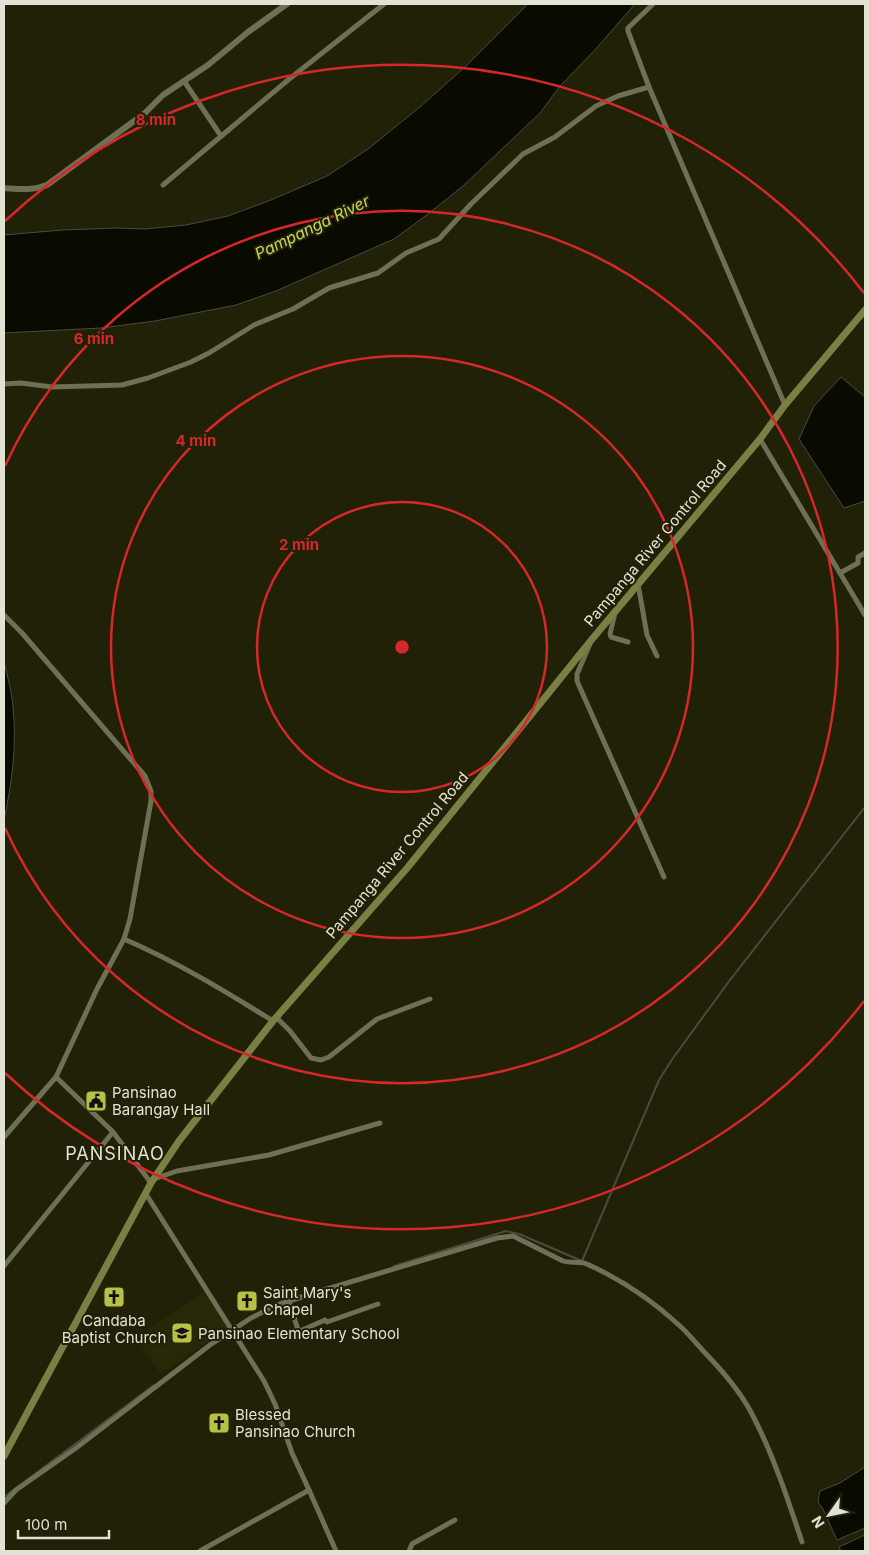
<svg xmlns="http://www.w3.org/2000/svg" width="869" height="1555" viewBox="0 0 869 1555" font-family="Inter,sans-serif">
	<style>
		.built { fill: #262806 }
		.water { fill: #090a00; stroke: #4a4b3f }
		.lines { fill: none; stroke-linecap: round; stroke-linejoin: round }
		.stream { stroke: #4a4b3f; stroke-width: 2 }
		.minor { stroke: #6d7053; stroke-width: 5 }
		.tertiary { stroke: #6d7053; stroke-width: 6 }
		.secondary { stroke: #7a7f43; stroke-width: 7 }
		.ring { fill: none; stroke: #d62828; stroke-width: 2.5 }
		.labels { text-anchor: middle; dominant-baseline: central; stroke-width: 4; stroke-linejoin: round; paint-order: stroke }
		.street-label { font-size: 15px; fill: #e1e3d3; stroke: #202107 }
		.poi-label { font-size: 15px; fill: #e1e3d3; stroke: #202107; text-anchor: start }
		.water-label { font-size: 16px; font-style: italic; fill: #ccd554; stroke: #202107 }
		.quarter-label { font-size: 18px; letter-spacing: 1px; fill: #e1e3d3; stroke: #202107 }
		.centre { fill: #d62828; stroke: #202107; stroke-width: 2.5 }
		.ring-label { font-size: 15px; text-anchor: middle; font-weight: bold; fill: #d62828; stroke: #202107; stroke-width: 4; stroke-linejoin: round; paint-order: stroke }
	</style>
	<rect width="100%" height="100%" fill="#202107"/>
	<polygon class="built" points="203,1292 228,1328 161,1374 136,1338"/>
	<g class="water">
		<polygon points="528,4 635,4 594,51 560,86 540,113 463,186 428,214 394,239 276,291 236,305 155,321 101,328 4,333 4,235 62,230 116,228 145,229 186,225 228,216 271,200 327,176 368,149 421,106 465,67"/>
		<polygon points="841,377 865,397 865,501 844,508 799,439 814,406"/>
		<path d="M4,661C7,676 12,692 13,707C17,745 12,783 4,820Z"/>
		<polygon points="865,1467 865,1528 837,1540 823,1509 818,1502 820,1491 840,1483"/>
		<polygon points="865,1535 865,1551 841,1551 839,1547"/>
	</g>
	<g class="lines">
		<g class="stream">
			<polyline points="394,1266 506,1231 519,1234 582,1261 659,1080 673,1058 730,980 865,807"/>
			<polyline points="4,1497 154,1385"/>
		</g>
		<g class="minor">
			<polyline points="653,4 628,28 628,31 649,87 785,405"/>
			<polyline points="184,81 221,136"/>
			<polyline points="163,185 288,80 384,4"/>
			<polyline points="4,384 21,383 52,387 122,385 148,378 191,362 209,353 254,325 293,309 329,288 378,273 406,253 439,239 471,204 523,154 555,137 596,106 618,96 649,87"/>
			<polyline points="760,439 865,615"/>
			<polyline points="840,573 858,563 858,557 865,553"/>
			<polyline points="638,584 647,635 657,656"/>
			<polyline points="615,613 610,634 611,637 628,642"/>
			<polyline points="4,615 22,633 145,776 151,791 151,801 130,919 124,939 97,989 56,1077 4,1137"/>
			<polyline points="590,644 577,674 577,681 664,877"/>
			<path d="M124,939C177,962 225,991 273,1021"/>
			<polyline points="277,1018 290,1031 311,1058 321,1060 329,1057 377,1019 430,999"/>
			<polyline points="56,1077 113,1132 151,1183"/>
			<polyline points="154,1179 177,1171 269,1155 380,1123"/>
			<polyline points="146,1194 264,1381 275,1404 292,1453 309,1490 200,1551"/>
			<polyline points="4,1266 113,1132"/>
			<polyline points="289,1301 298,1330 300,1331 325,1320 327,1322 378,1304"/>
			<polyline points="309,1490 336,1551"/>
			<path d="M4,1503L16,1490L76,1448L210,1345L251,1318L277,1305L317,1292L497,1238L513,1236L563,1261C572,1264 580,1260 589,1265C622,1280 653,1301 680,1326C690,1335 699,1347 709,1357C726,1375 743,1395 754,1418C774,1457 788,1500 802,1542"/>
			<polyline points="409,1551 412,1544 455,1520"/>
		</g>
		<path class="tertiary" d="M4,188C19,189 32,191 47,185L145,113L163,95L208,65L248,32L287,4"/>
		<polyline class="secondary" points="4,1456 151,1183 179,1141 273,1021 408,867 593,638 760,439 785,405 865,310"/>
	</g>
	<g class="ring">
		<circle cx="402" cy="647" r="145"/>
		<circle cx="402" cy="647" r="291"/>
		<path d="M5 466A436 436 0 1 1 5 828"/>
		<path d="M864 1001A582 582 0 0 1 5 1073M5 221A582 582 0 0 1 864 293"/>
	</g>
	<defs>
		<g id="civic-square" transform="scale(1.125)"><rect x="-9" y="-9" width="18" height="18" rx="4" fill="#b9c046" stroke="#202107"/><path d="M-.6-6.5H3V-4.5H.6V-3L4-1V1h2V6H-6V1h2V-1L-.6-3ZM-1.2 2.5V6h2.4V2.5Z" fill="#111"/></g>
		<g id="church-square" transform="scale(1.125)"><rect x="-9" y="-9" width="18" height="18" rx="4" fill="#b9c046" stroke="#202107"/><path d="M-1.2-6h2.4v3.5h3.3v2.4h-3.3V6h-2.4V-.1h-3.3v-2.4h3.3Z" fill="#111"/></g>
		<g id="school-square" transform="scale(1.125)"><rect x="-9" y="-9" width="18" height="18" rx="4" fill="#b9c046" stroke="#202107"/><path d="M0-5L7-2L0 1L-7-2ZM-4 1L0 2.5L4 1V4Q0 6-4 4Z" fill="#111"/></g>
	</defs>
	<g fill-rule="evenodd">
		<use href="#civic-square" x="96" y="1101"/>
		<use href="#church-square" x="114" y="1297"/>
		<use href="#church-square" x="247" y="1301"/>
		<use href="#school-square" x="182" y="1333"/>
		<use href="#church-square" x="219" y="1423"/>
	</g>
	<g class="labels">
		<g class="street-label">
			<text transform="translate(655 543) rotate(-50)">Pampanga River Control Road</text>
			<text transform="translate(397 855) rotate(-50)">Pampanga River Control Road</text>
		</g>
		<g class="poi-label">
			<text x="112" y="1092">Pansinao<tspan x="112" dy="17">Barangay Hall</tspan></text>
			<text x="263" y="1292">Saint Mary's<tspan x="263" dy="17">Chapel</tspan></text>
			<text x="114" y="1320" text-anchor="middle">Candaba<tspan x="114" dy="17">Baptist Church</tspan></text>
			<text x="198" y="1333">Pansinao Elementary School</text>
			<text x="235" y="1414">Blessed<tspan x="235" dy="17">Pansinao Church</tspan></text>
		</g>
		<g class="water-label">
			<text transform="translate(312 227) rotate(-26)">Pampanga River</text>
		</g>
		<g class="quarter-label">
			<text x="115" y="1153">PANSINAO</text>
		</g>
	</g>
	<circle cx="402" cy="647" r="8" class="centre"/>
	<g class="ring-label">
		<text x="156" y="125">8 min</text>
		<text x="94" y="344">6 min</text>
		<text x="196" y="446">4 min</text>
		<text x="299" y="550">2 min</text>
	</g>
	<rect width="869" height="1555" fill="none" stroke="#e1e3d3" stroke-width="10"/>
	<g transform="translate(829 1515) rotate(237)" stroke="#202107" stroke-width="4" paint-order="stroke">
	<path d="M0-4L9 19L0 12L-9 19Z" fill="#e1e3d3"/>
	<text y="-8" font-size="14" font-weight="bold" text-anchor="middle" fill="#e1e3d3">N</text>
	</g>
	<path d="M18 1530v8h91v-8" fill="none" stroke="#e1e3d3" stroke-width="2.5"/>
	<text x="25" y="1530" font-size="15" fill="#e1e3d3" stroke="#202107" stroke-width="4" paint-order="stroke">100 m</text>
</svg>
